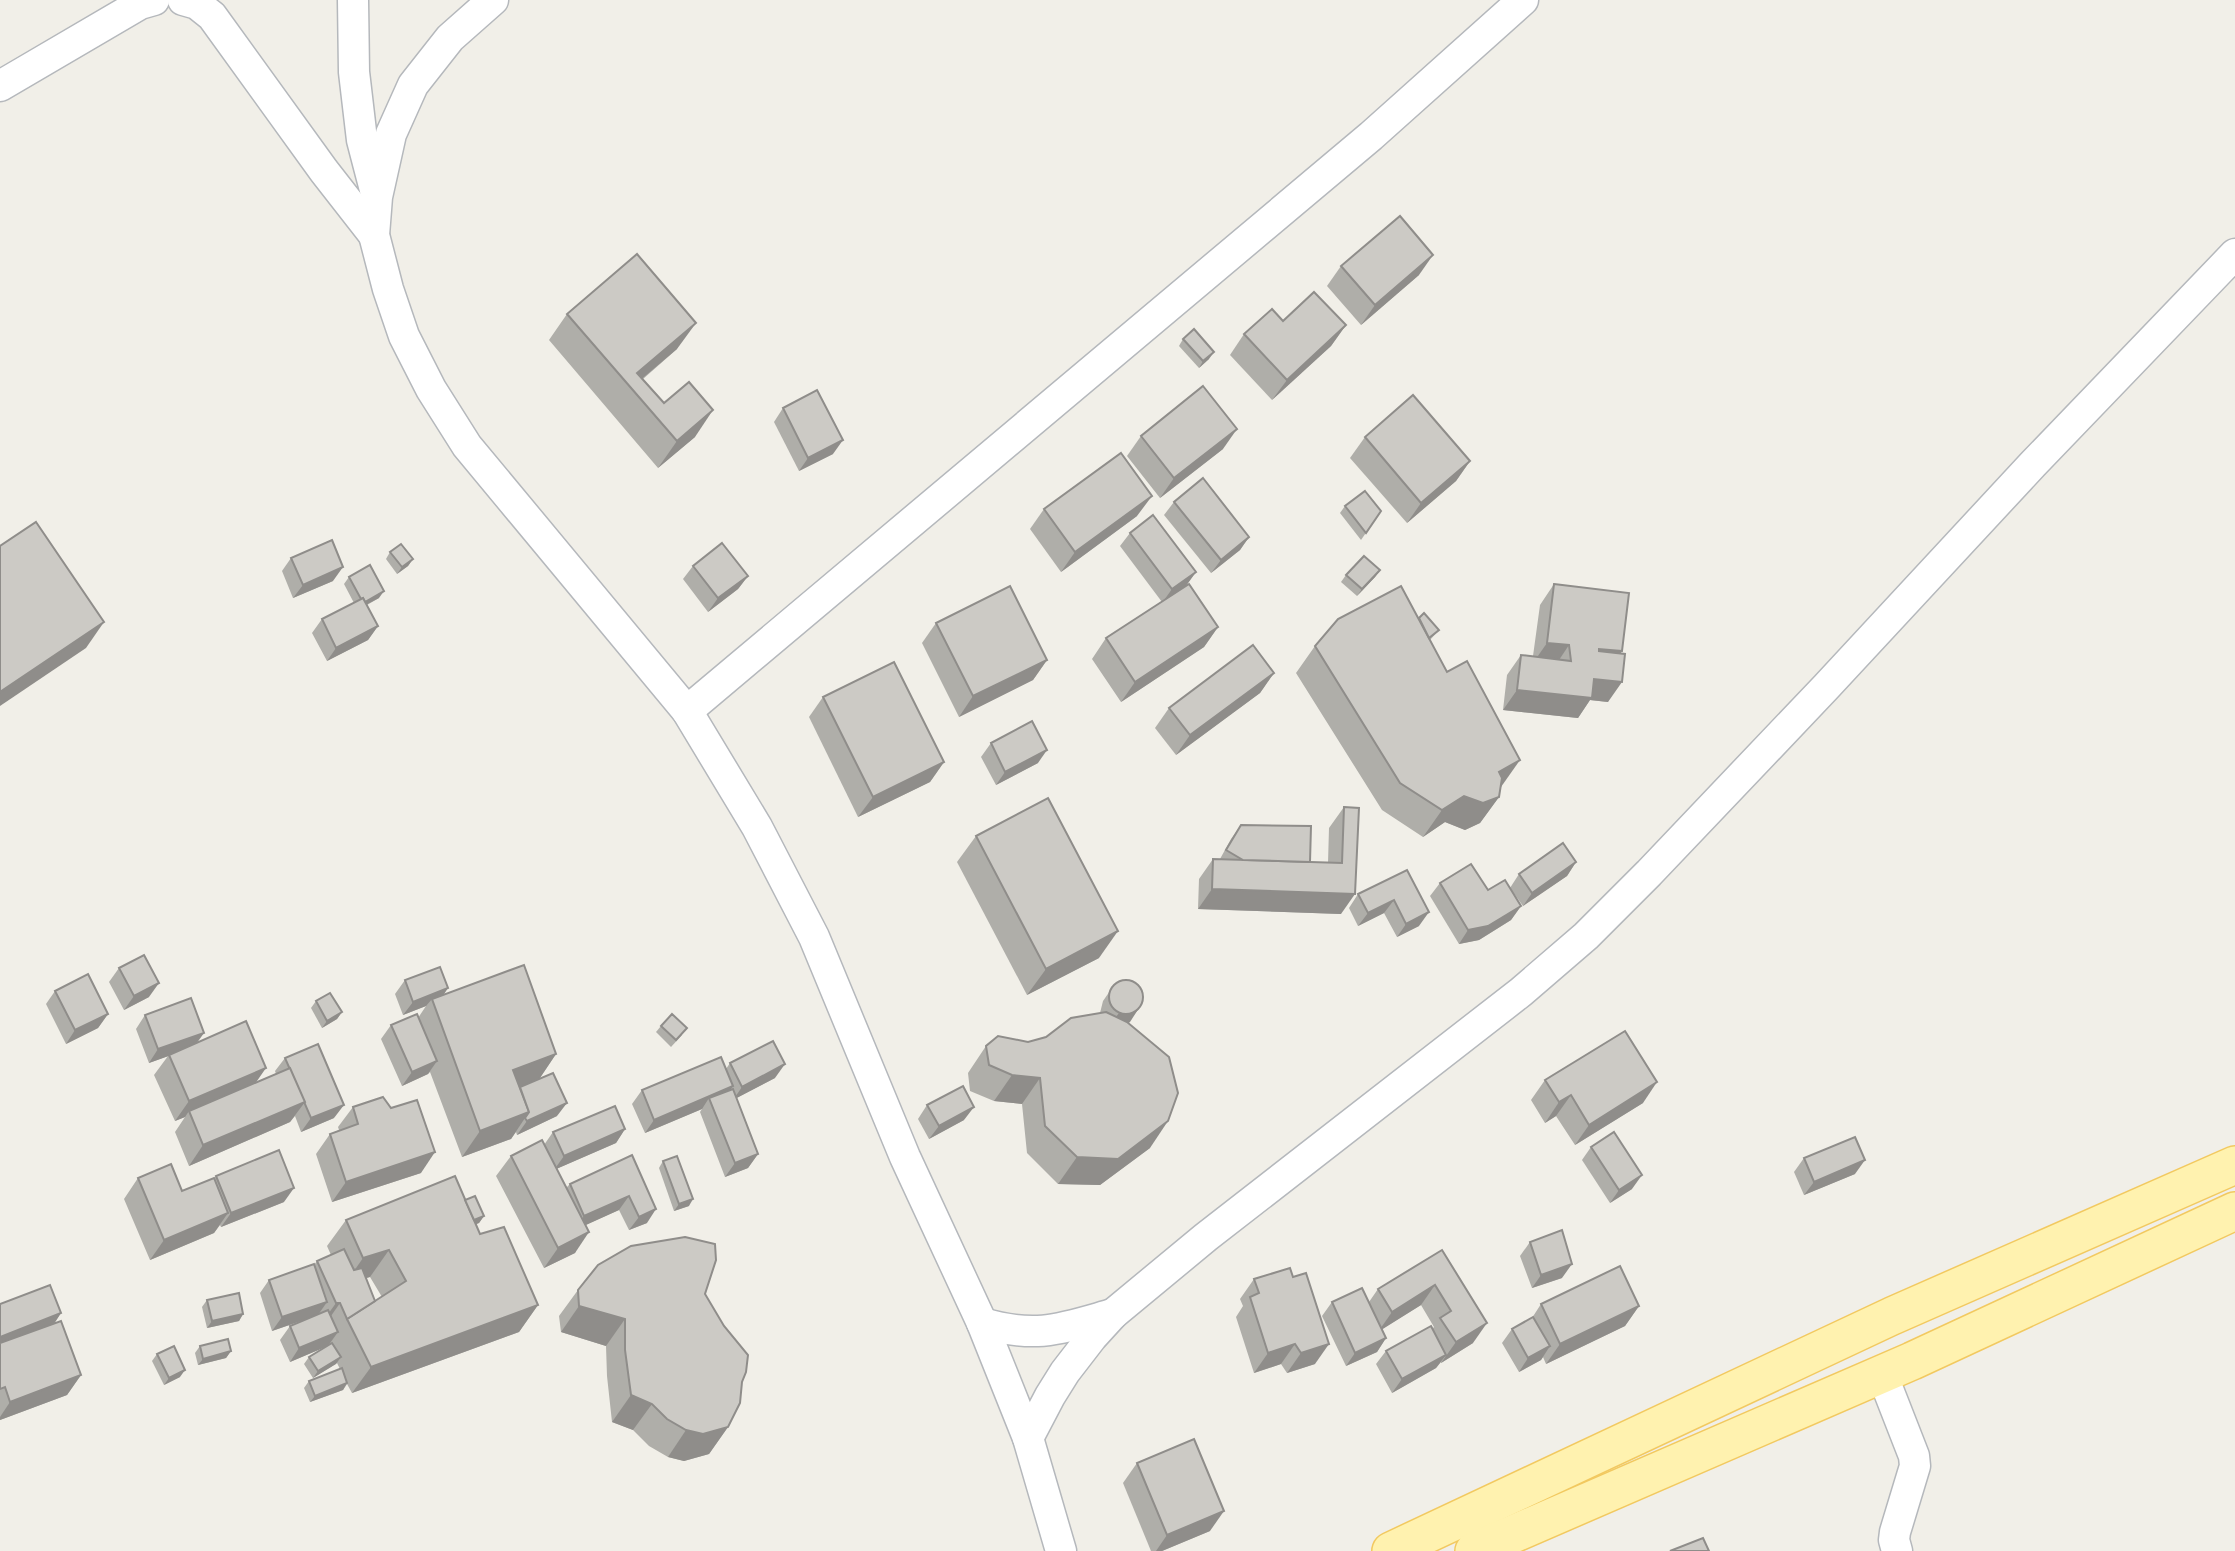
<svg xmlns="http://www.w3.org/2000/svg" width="2235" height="1551" viewBox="0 0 2235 1551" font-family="Poppins,sans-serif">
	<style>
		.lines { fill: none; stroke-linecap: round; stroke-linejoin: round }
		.minor-casing { stroke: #b5b8bc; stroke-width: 33 }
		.major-casing { stroke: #f2c960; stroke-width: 40 }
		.minor { stroke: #fff; stroke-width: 30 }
		.major { stroke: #fff2af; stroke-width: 37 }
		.wall { fill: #afaea9; fill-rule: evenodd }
		.shaded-wall { fill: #8f8d8a }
		.building { fill: #cccac5; stroke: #8f8d8a; stroke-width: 2 }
	</style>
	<rect width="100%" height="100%" fill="#f1efe8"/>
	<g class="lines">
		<g class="minor-casing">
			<g id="minor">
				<polyline points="183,0 197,4 212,16 324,171 374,235"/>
				<polyline points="353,0 354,72 362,140 375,190"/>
				<polyline points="493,0 450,38 413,85 391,134 377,197 374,235 388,289 404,336 431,389 467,446 687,711 757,827 814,937 905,1157 982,1323 1028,1438 1061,1551"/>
				<polyline points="0,86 140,4 154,0"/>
				<polyline points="687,711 1371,136 1523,0"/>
				<path d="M982,1323C1037,1339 1060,1329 1113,1314"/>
				<polyline points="1882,1374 1914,1456 1915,1466 1895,1532 1894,1540 1897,1551"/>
				<polyline points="1028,1438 1050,1396 1065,1372 1092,1337 1113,1314 1206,1237 1521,992 1586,936 1649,873 1826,687 2033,464 2235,254"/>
			</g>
		</g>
		<g class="major-casing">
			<g id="major">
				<polyline points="1391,1551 1892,1316 2235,1165"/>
				<polyline points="1474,1551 1912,1361 2235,1211"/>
			</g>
		</g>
		<use href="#minor" class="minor"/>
		<use href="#major" class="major"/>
	</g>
	<g class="wall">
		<polygon points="1341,266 1419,275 1361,325 1327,286"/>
		<polygon points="567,314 677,349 643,379 695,437 658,468 549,340"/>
		<polygon points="1346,325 1331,346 1272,400 1230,355 1244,334"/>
		<polygon points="1183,339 1209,359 1199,368 1179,346"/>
		<polygon points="783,408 833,454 799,471 774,422"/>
		<polygon points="1141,436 1223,449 1160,498 1127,456"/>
		<polygon points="1365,437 1470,461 1456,481 1407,523 1350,458"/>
		<polygon points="1174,502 1249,537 1240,550 1211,573 1164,515"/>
		<polygon points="1345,506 1381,511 1361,540 1340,513"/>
		<polygon points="1044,509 1137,516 1061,572 1030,529"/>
		<polygon points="1130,533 1196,572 1186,585 1218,627 1204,647 1121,702 1092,659 1106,638 1162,602 1120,546"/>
		<polygon points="390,552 413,559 408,566 397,574 386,559"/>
		<polygon points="291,558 333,581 293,598 282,571"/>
		<polygon points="693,566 748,576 738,589 708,612 683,579"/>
		<polygon points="1380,570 1375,577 1357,596 1341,582 1346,575"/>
		<polygon points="349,577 379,598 367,605 378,626 368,640 327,661 312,633 322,619 354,603 344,584"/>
		<polygon points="1554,584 1622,651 1620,654 1608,702 1590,700 1578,718 1503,710 1507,675 1521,655 1533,656 1540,605"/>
		<polygon points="1419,618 1439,630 1430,640 1501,787 1499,797 1480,823 1465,830 1445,822 1423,837 1382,810 1296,673 1315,646"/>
		<polygon points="936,623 1047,660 1033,680 959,717 922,643"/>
		<polygon points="1274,673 1260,693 1176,755 1155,728 1169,708"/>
		<polygon points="823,697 944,762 930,782 858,817 809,717"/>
		<polygon points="991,743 1038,763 996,785 981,757"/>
		<polygon points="1344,807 1341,914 1198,909 1199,879 1213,859 1220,859 1231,839 1241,825 1310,862 1328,863 1329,828"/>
		<polygon points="976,836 1099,958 1027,995 957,862"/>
		<polygon points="1576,862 1567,876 1523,906 1510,888 1519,874"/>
		<polygon points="1407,870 1419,926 1397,937 1384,913 1358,926 1349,908 1358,894"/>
		<polygon points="1440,883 1488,890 1521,906 1511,920 1479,940 1459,944 1430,896"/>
		<polygon points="119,968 149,997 124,1010 109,982"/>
		<polygon points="405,980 444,995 556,1054 539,1079 557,1116 517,1135 516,1132 511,1139 462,1157 430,1072 428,1074 402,1086 381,1039 391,1025 418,1018 426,1006 403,1015 395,994"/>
		<polygon points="1112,988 1139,1008 1128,1023 1150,1148 1100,1185 1058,1184 1027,1153 1022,1104 994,1101 970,1091 968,1073 986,1046 1028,1042 1046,1037 1100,1013 1103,1001"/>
		<polygon points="55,991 108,1014 98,1028 66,1044 46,1004"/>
		<polygon points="316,1001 342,1012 337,1019 322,1028 311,1008"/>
		<polygon points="145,1015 197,1043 256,1083 276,1074 275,1071 285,1058 334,1118 301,1132 295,1116 290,1122 189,1166 175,1132 185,1117 175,1121 154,1075 168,1056 149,1063 136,1029"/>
		<polygon points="661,1026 682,1035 671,1047 656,1032"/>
		<polygon points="730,1063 775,1078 736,1098 758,1154 748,1168 725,1177 700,1112 702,1109 645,1133 632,1104 642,1090 726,1069"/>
		<polygon points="1545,1080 1643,1103 1575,1145 1556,1116 1545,1123 1531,1100"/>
		<polygon points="927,1105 964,1120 929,1139 918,1119"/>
		<polygon points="353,1107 391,1108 421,1173 332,1202 316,1154 330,1134 339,1130 338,1127"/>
		<polygon points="625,1129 616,1143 556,1169 566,1188 570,1184 632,1155 647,1223 629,1230 619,1210 585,1225 575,1253 544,1268 496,1176 511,1156 544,1145 553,1132"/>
		<polygon points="1591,1147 1632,1189 1610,1203 1582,1160"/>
		<polygon points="1804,1158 1855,1174 1804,1195 1794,1172"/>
		<polygon points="663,1161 689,1206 674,1211 659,1168"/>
		<polygon points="216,1176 284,1202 221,1227 220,1225 214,1233 150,1260 124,1199 138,1178 182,1191 214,1178"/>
		<path d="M465,1200L484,1216L479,1223L476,1224L480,1234L538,1305L519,1332L352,1393L347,1384L343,1390L310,1402L304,1388L309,1381L340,1369L337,1363L313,1378L304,1364L309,1357L327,1346L290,1362L280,1340L290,1326L304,1320L272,1331L260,1293L269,1280L314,1265L317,1261L331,1255L327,1246L346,1220ZM370,1277L382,1297L375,1301L366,1278Z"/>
		<polygon points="1530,1242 1562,1278 1532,1288 1520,1256"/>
		<polygon points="1442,1250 1473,1343 1441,1363 1441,1362 1436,1368 1392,1393 1376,1364 1386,1351 1432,1329 1434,1327 1421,1305 1382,1329 1386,1338 1377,1352 1346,1366 1322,1316 1332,1302 1369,1302 1378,1289"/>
		<polygon points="1254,1279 1315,1364 1287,1373 1281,1364 1254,1373 1236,1317 1243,1306 1240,1299"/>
		<polygon points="578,1290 705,1294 742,1382 728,1427 709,1454 684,1461 668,1457 649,1446 633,1430 612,1422 607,1376 606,1346 561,1332 559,1316"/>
		<polygon points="207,1300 243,1314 239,1321 207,1328 202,1307"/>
		<polygon points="0,1304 61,1313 54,1323 81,1375 67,1395 0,1420"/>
		<polygon points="1541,1304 1639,1306 1625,1326 1546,1364 1543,1357 1541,1360 1519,1372 1502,1343 1512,1329 1532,1318"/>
		<polygon points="200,1346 231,1351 226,1358 198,1365 195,1353"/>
		<polygon points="157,1354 180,1377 164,1385 152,1361"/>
		<polygon points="1137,1463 1210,1531 1162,1551 1151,1551 1123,1483"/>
	</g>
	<g class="shaded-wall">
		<polygon points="1433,255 1419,275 1361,325 1375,305"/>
		<polygon points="696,323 677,349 631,388 637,373"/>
		<polygon points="1346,325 1331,346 1272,400 1287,380"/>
		<polygon points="1214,352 1209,359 1199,368 1203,361"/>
		<polygon points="713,410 695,437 658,468 677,441"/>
		<polygon points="1237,429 1223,449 1160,498 1174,478"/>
		<polygon points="843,440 833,454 799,471 808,458"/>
		<polygon points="1470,461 1456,481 1407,523 1421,503"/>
		<polygon points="1152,496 1137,516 1061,572 1075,552"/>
		<polygon points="1249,537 1240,550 1211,573 1221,560"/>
		<polygon points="413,559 408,566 397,574 402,567"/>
		<polygon points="343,567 333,581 293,598 303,585"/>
		<polygon points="1380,570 1375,577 1357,596 1362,589"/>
		<polygon points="1196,572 1186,586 1162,603 1172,589"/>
		<polygon points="748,576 738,589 708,612 718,598"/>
		<polygon points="384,591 379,598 358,609 363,603"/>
		<polygon points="104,622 86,648 0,706 0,692"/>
		<polygon points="378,626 368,640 327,661 336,648"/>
		<polygon points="1218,627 1204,647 1121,702 1135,682"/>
		<polygon points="1547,643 1569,645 1555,666 1533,663"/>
		<polygon points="1599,649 1622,651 1608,672 1585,669"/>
		<polygon points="1047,660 1033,680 959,717 973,696"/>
		<polygon points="1274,673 1260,693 1176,755 1190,735"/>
		<polygon points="1594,679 1622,682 1608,702 1590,700 1578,718 1503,710 1517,690"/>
		<polygon points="1047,750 1038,763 996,785 1005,772"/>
		<polygon points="1520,760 1501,787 1499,772"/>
		<polygon points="944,762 930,782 858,817 873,797"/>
		<polygon points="1464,796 1499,797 1480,823 1465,830 1445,822 1423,837 1442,810"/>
		<polygon points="1576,862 1567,876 1523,906 1532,893"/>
		<polygon points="1212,889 1355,894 1341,914 1198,909"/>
		<polygon points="1394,900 1384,913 1358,926 1368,913"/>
		<polygon points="1521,906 1511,920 1479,940 1459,944 1468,930"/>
		<polygon points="1429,912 1419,926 1397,937 1406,924"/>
		<polygon points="1118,931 1099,958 1027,995 1046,969"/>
		<polygon points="159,983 149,997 124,1010 134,996"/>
		<polygon points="448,988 439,1002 432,999 426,1006 403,1015 413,1002"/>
		<polygon points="1139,1008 1130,1022 1121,1028 1109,1026 1119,1013"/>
		<polygon points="342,1012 337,1019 322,1028 327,1021"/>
		<polygon points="108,1014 98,1028 66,1044 75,1030"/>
		<polygon points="204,1033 194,1047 149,1063 158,1049"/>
		<polygon points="556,1054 538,1081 495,1096 513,1070"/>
		<polygon points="437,1061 428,1074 402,1086 412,1072"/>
		<polygon points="785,1064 775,1078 733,1100 742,1087"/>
		<polygon points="266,1068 252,1088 189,1111 185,1117 175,1121 189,1101"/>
		<polygon points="1012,1075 1040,1078 1022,1104 994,1101"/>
		<polygon points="1657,1082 1643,1103 1575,1145 1589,1125"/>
		<polygon points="733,1086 724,1100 709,1098 702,1109 645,1133 654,1120"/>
		<polygon points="1571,1095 1556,1116 1545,1123 1559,1102"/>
		<polygon points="305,1102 290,1122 189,1166 203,1145"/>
		<polygon points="567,1103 557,1116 517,1135 527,1121"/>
		<polygon points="344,1105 334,1118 301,1132 311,1118"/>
		<polygon points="974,1107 964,1120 929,1139 939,1126"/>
		<polygon points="529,1112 511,1139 462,1157 480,1131"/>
		<polygon points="1168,1121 1150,1148 1100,1185 1058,1184 1077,1157"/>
		<polygon points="625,1129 616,1143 554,1170 564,1156"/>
		<polygon points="435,1152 421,1173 332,1202 346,1182"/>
		<polygon points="758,1154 748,1168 725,1177 735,1163"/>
		<polygon points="1865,1160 1855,1174 1804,1195 1814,1182"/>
		<polygon points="1642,1175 1632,1189 1610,1203 1619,1190"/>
		<polygon points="294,1188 284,1202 221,1227 231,1213"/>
		<polygon points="629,1196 619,1210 575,1230 584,1216"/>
		<polygon points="693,1199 689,1206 674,1211 679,1204"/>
		<polygon points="656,1209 647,1223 629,1230 639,1217"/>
		<polygon points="228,1213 214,1233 150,1260 164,1240"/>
		<polygon points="484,1216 479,1223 450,1235 455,1228"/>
		<polygon points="589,1232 575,1253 544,1268 558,1248"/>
		<polygon points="389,1250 370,1277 345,1284 363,1258"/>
		<polygon points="1572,1264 1562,1278 1532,1288 1541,1275"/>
		<polygon points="1435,1285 1421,1305 1378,1332 1392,1312"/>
		<polygon points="327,1302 318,1315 272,1331 282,1317"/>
		<polygon points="336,1303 340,1303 331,1316 326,1317"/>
		<polygon points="538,1305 519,1332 352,1393 371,1367"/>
		<polygon points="579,1306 625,1319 606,1346 561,1332"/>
		<polygon points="1639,1306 1625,1326 1546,1364 1560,1344"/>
		<polygon points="61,1313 52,1327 0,1347 0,1337"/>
		<polygon points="243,1314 239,1321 207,1328 212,1321"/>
		<polygon points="1487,1323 1473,1343 1441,1363 1456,1342"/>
		<polygon points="338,1332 328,1346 290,1362 299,1348"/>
		<polygon points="1386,1338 1377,1352 1346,1366 1355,1353"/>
		<polygon points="1295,1344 1281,1364 1254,1373 1268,1353"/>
		<polygon points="1329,1344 1315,1364 1287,1373 1301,1353"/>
		<polygon points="1550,1346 1541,1360 1519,1372 1528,1358"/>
		<polygon points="231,1351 226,1358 198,1365 203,1359"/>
		<polygon points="1446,1355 1436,1368 1392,1393 1402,1379"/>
		<polygon points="341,1357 336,1364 313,1378 318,1371"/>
		<polygon points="185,1370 180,1377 164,1385 169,1378"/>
		<polygon points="81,1375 67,1395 0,1420 0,1417 10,1402"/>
		<polygon points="347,1383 343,1390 310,1402 315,1396"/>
		<polygon points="631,1395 652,1404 633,1430 612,1422"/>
		<polygon points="728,1427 709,1454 684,1461 668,1457 686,1430"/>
		<polygon points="1224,1511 1210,1531 1162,1551 1156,1551 1167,1535"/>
	</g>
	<g class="building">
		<polygon points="1400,216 1433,255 1375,305 1341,266"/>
		<polygon points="637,254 696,323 637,373 664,403 689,382 713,410 677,441 567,314"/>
		<polygon points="1314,292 1346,325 1287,380 1244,334 1272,309 1283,321"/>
		<polygon points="1194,329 1214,352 1203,361 1183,339"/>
		<polygon points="1203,386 1237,429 1174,478 1141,436"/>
		<polygon points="817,390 843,440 808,458 783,408"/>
		<polygon points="1413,395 1470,461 1421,503 1365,437"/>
		<polygon points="1121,453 1152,496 1075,552 1044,509"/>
		<polygon points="1203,478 1249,537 1221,560 1174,502"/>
		<polygon points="1365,491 1381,511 1366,533 1345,506"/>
		<polygon points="1153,515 1196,572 1172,589 1130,533"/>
		<polygon points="36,522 104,622 0,692 0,546"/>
		<polygon points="332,540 343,567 303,585 291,558"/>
		<polygon points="722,543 748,576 718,598 693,566"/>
		<polygon points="401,544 413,559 402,567 390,552"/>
		<polygon points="1364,556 1380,570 1362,589 1346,575"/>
		<polygon points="370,565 384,591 365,602 363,598 361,599 349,577"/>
		<polygon points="1189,584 1218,627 1135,682 1106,638"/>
		<polygon points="1554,584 1629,593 1622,651 1599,649 1599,651 1625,654 1622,682 1594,679 1592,698 1517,690 1521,655 1571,661 1569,645 1547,643"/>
		<polygon points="1010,586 1047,660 973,696 936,623"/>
		<polygon points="1401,586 1447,672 1467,661 1520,760 1499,772 1502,778 1499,797 1483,803 1464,796 1442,810 1400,783 1315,646 1338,619"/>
		<polygon points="363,598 378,626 336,648 322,619"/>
		<polygon points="1424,613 1439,630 1429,638 1419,618"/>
		<polygon points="1253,645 1274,673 1190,735 1169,708"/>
		<polygon points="894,662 944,762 873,797 823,697"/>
		<polygon points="1032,721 1047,750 1005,772 991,743"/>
		<polygon points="1048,798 1118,931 1046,969 976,836"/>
		<polygon points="1344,807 1359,808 1355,894 1212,889 1213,859 1342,863"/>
		<polygon points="1241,825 1311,826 1310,862 1243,860 1226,850"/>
		<polygon points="1563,843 1576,862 1532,893 1519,874"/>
		<polygon points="1471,864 1488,890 1505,880 1521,906 1488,926 1468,930 1440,883"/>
		<polygon points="1407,870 1429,912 1406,924 1394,900 1368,913 1358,894"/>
		<polygon points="144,955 159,983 134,996 119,968"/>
		<polygon points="524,965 556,1054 513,1070 529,1112 480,1131 432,999"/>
		<polygon points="440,967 448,988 413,1002 405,980"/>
		<polygon points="88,974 108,1014 75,1030 55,991"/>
		<circle cx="1126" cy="997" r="17"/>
		<polygon points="330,993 342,1012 327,1021 316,1001"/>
		<polygon points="191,998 204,1033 158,1049 145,1015"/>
		<polygon points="1106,1012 1127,1022 1169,1057 1178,1093 1168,1121 1118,1159 1077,1157 1045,1126 1040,1078 1012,1075 989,1065 986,1046 998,1036 1028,1042 1046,1037 1071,1018"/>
		<polygon points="417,1014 437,1061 412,1072 391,1025"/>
		<polygon points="672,1014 687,1028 676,1040 661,1026"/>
		<polygon points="246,1021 266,1068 189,1101 169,1055"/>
		<polygon points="1625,1031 1657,1082 1589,1125 1571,1095 1559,1102 1545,1080"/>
		<polygon points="773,1041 785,1064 742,1087 730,1063"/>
		<polygon points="318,1044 344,1105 311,1118 285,1058"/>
		<polygon points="721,1057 733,1086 654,1120 642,1090"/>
		<polygon points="290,1068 305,1102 203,1145 189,1111"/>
		<polygon points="553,1073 567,1103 527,1121 525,1118 529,1112 520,1087"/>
		<polygon points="963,1086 974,1107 939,1126 927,1105"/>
		<polygon points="733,1089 758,1154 735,1163 709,1098"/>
		<polygon points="383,1097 391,1108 417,1100 435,1152 346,1182 330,1134 358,1124 353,1107"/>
		<polygon points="615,1106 625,1129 564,1156 553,1132"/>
		<polygon points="1614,1132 1642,1175 1619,1190 1591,1147"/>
		<polygon points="1855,1137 1865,1160 1814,1182 1804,1158"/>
		<polygon points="542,1140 589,1232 558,1248 511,1156"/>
		<polygon points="279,1150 294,1188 231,1213 216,1176"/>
		<polygon points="632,1155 656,1209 639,1217 629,1196 584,1216 570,1184"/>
		<polygon points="677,1156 693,1199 679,1204 663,1161"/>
		<polygon points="171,1164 182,1191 214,1178 228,1213 164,1240 138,1178"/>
		<polygon points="455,1176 480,1234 504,1227 538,1305 371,1367 347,1319 406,1281 389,1250 363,1258 346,1220"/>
		<polygon points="475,1196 484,1216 474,1220 465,1200"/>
		<polygon points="1562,1230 1572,1264 1541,1275 1530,1242"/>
		<polygon points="685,1237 715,1244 716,1260 705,1294 724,1326 748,1355 746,1372 742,1382 740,1403 728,1427 703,1434 686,1430 667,1419 652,1404 631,1395 625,1350 625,1319 579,1306 578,1290 598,1265 631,1246"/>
		<polygon points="344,1249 354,1270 362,1268 375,1301 347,1319 340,1303 336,1303 317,1261"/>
		<polygon points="1442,1250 1487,1323 1456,1342 1440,1318 1451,1311 1435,1285 1392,1312 1378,1289"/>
		<polygon points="314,1264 327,1302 282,1317 269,1280"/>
		<polygon points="1620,1266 1639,1306 1560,1344 1541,1304"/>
		<polygon points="1290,1268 1293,1277 1306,1273 1329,1344 1301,1353 1295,1344 1268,1353 1250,1297 1259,1293 1254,1279"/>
		<polygon points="50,1285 61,1313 0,1337 0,1304"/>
		<polygon points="1362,1288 1386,1338 1355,1353 1332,1302"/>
		<polygon points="239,1293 243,1314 212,1321 207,1300"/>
		<polygon points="328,1310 338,1332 299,1348 290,1326"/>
		<polygon points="1533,1317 1550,1346 1528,1358 1512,1329"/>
		<polygon points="61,1321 81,1375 10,1402 5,1387 0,1389 0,1343"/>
		<polygon points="1431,1326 1446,1355 1402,1379 1386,1351"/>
		<polygon points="228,1339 231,1351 203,1359 200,1346"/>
		<polygon points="332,1343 341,1357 318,1371 309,1357"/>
		<polygon points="174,1346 185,1370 169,1378 157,1354"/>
		<polygon points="342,1368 347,1383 315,1396 309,1381"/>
		<polygon points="1194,1439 1224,1511 1167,1535 1137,1463"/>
		<polygon points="1703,1538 1709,1551 1670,1551"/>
	</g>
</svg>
